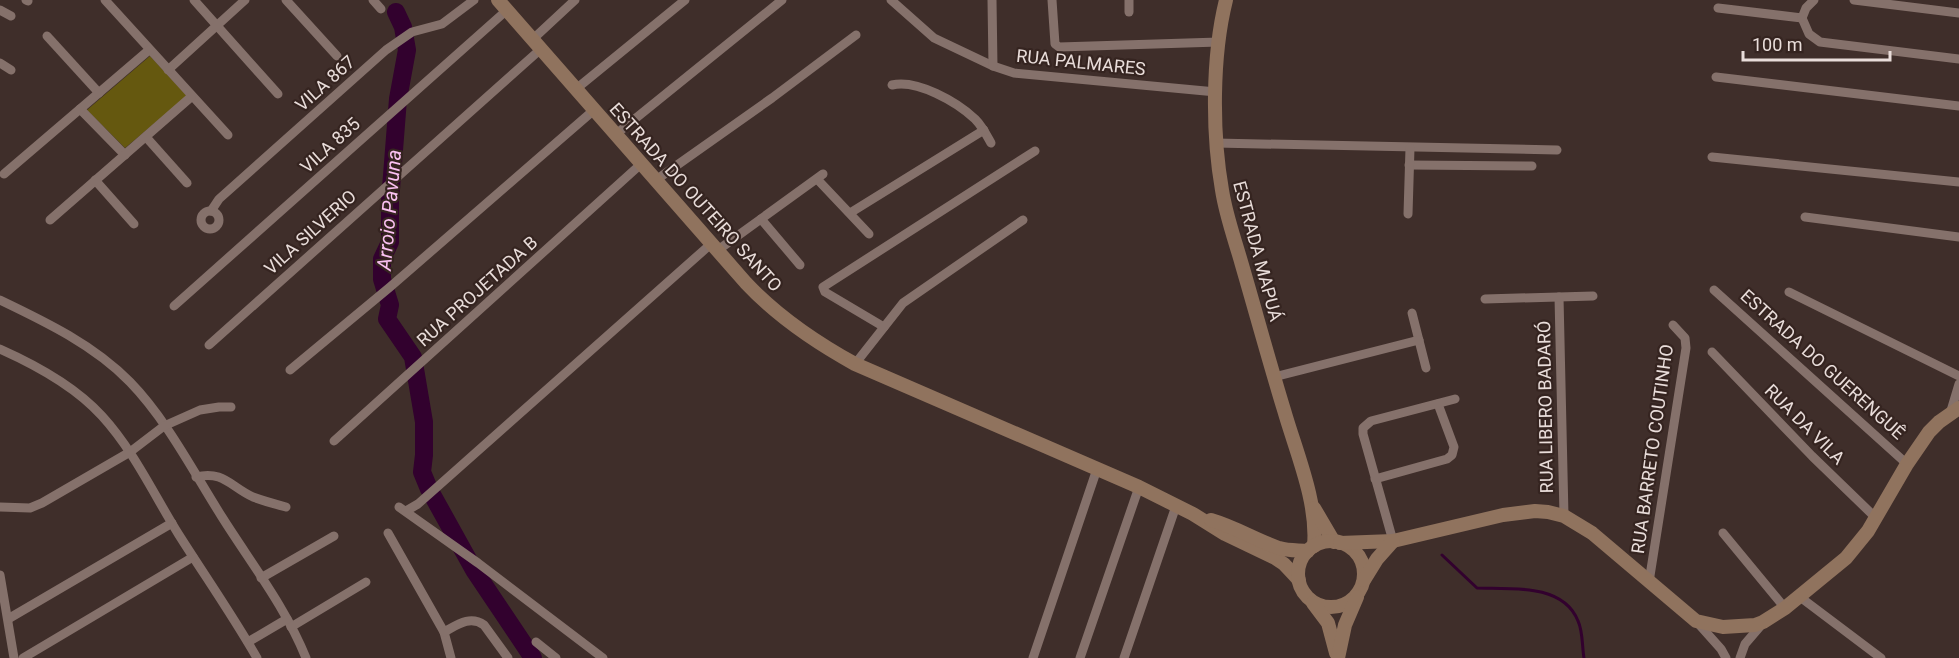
<svg xmlns="http://www.w3.org/2000/svg" width="1959" height="658" viewBox="0 0 1959 658" font-family="Roboto,sans-serif">
	<style>
		.green { fill: #65580f }
		.lines { fill: none; stroke-linecap: round; stroke-linejoin: round }
		.stream { stroke: #32012e; stroke-width: 3 }
		.river { stroke: #32012e; stroke-width: 18 }
		.street { stroke: #85716b; stroke-width: 9 }
		.secondary { stroke: #90735e; stroke-width: 14 }
		.labels { text-anchor: middle; dominant-baseline: central; stroke-width: 4.5; stroke-linejoin: round; paint-order: stroke }
		.street-label { font-size: 18px; fill: #e9ddda; stroke: #352420 }
		.water-label { font-size: 20px; font-style: italic; fill: #fbc1f2; stroke: #352420 }
	</style>
	<rect width="100%" height="100%" fill="#3f2e2a"/>
	<polygon class="green" points="150,56 187,96 125,148 87,110"/>
	<g class="lines">
		<path class="stream" d="M1442,555L1477,588C1510,589 1563,583 1578,621C1583,631 1582,647 1584,658"/>
		<polyline class="river" points="396,12 403,27 407,50 398,99 390,201 390,242 382,259 382,279 390,305 387,319 413,357 424,422 424,455 422,472 429,489 474,570 533,658"/>
		<g class="street">
			<polyline points="26,0 28,1"/>
			<polyline points="105,0 228,135"/>
			<polyline points="194,0 278,94"/>
			<polyline points="286,0 337,56"/>
			<polyline points="373,0 381,9"/>
			<polyline points="891,0 934,38 993,66 1014,73 1216,92"/>
			<polyline points="992,0 993,66"/>
			<polyline points="1052,0 1055,44 1059,47 1219,42"/>
			<polyline points="1129,0 1129,12"/>
			<polyline points="1854,0 1959,13"/>
			<polyline points="1718,8 1802,18"/>
			<polyline points="0,10 11,16"/>
			<polyline points="1802,18 1809,34 1820,42 1959,59"/>
			<polyline points="1802,18 1806,8 1814,0"/>
			<polyline points="47,36 99,93"/>
			<polyline points="533,39 575,0"/>
			<polyline points="0,63 11,70"/>
			<polyline points="168,70 245,0"/>
			<polyline points="1716,77 1959,106"/>
			<path d="M892,85C917,79 957,102 975,119C982,126 986,134 991,143"/>
			<polyline points="576,89 685,0"/>
			<polyline points="80,109 125,155"/>
			<polyline points="615,135 782,0"/>
			<polyline points="146,137 187,183"/>
			<polyline points="1216,143 1557,150"/>
			<polyline points="1712,157 1959,182"/>
			<polyline points="1409,165 1532,166"/>
			<polyline points="4,174 149,50"/>
			<polyline points="817,179 869,234"/>
			<polyline points="95,180 134,224"/>
			<polyline points="656,180 772,98 856,35"/>
			<polyline points="211,211 219,199 386,50 412,32 442,24 474,0"/>
			<circle cx="210" cy="220" r="9"/>
			<polyline points="850,213 984,130"/>
			<polyline points="1408,214 1410,148"/>
			<polyline points="1805,217 1959,237"/>
			<polyline points="761,219 800,265"/>
			<polyline points="50,220 191,97"/>
			<polyline points="718,250 823,174"/>
			<polyline points="1714,290 1907,464"/>
			<polyline points="1789,292 1959,376"/>
			<polyline points="1559,297 1564,516"/>
			<polyline points="1485,299 1593,296"/>
			<path d="M0,300C46,322 94,345 130,382C167,420 194,473 222,517C251,563 286,608 306,658"/>
			<polyline points="174,306 507,10"/>
			<polyline points="1412,313 1426,368"/>
			<polyline points="884,327 825,292 823,287 1035,151"/>
			<polyline points="209,345 542,48"/>
			<path d="M0,349C36,365 75,386 102,416C134,451 154,495 179,535C205,576 233,616 257,658"/>
			<polyline points="1712,352 1812,456 1876,518"/>
			<polyline points="855,364 903,303 1023,220"/>
			<polyline points="290,370 390,287 594,110"/>
			<polyline points="1274,377 1419,340"/>
			<polyline points="1950,414 1959,384"/>
			<polyline points="334,441 641,164"/>
			<path d="M196,477C223,470 231,487 253,497C264,501 275,504 286,507"/>
			<polyline points="1375,479 1447,459 1452,455 1454,447 1438,404"/>
			<polyline points="0,507 30,508 42,503 130,452 164,426 200,410 219,407 231,407"/>
			<polyline points="399,507 478,563 603,658"/>
			<polyline points="406,511 418,504 712,243"/>
			<polyline points="388,533 444,632 451,658"/>
			<polyline points="1723,533 1785,608"/>
			<polyline points="1393,541 1363,434 1363,428 1371,421 1455,399"/>
			<polyline points="0,575 14,658"/>
			<polyline points="261,578 334,536"/>
			<polyline points="1649,582 1686,348 1685,338 1673,325"/>
			<polyline points="1800,597 1881,658"/>
			<polyline points="8,619 172,523"/>
			<polyline points="1696,621 1721,649 1726,658"/>
			<polyline points="291,627 366,582"/>
			<path d="M444,632C457,625 470,615 484,625L508,658"/>
			<polyline points="248,642 287,619"/>
			<polyline points="536,642 556,658"/>
			<polyline points="23,658 193,557"/>
			<polyline points="1033,658 1097,469"/>
			<polyline points="1080,658 1139,487"/>
			<polyline points="1124,658 1176,506"/>
			<polyline points="1740,658 1745,644 1763,623"/>
		</g>
		<g class="secondary">
			<path d="M498,0L746,283C777,316 815,342 855,364L1139,487L1193,514L1225,534L1275,558L1284,564L1299,580"/>
			<path d="M1226,0C1212,56 1212,133 1222,190C1226,216 1235,240 1242,265C1256,313 1269,361 1284,410C1296,452 1318,502 1314,546"/>
			<polyline points="1314,508 1334,542"/>
			<path d="M1211,520C1235,527 1256,540 1279,548C1289,551 1298,550 1308,551"/>
			<circle cx="1331" cy="574" r="33"/>
			<polyline points="1340,543 1393,541 1503,515 1535,511 1548,512 1564,516 1592,533 1696,621 1723,627 1755,625 1763,622 1785,608 1846,558 1868,531 1907,464 1929,432 1939,422 1959,408"/>
			<polyline points="1364,580 1377,559 1393,541"/>
			<polyline points="1313,603 1328,623 1336,653"/>
			<polyline points="1338,658 1345,625 1357,597"/>
		</g>
	</g>
	<g class="labels">
		<g class="street-label">
			<text transform="translate(1081 62) rotate(6)">RUA PALMARES</text>
			<text transform="translate(325 83) rotate(-42)">VILA 867</text>
			<text transform="translate(330 145) rotate(-42)">VILA 835</text>
			<text transform="translate(696 197) rotate(48)">ESTRADA DO OUTEIRO SANTO</text>
			<text transform="translate(310 232) rotate(-42)">VILA SILVERIO</text>
			<text transform="translate(1258 251) rotate(75)">ESTRADA MAPUÁ</text>
			<text transform="translate(477 291) rotate(-42)">RUA PROJETADA B</text>
			<text transform="translate(1823 364) rotate(42)">ESTRADA DO GUERENGUÊ</text>
			<text transform="translate(1545 407) rotate(-91)">RUA LIBERO BADARÓ</text>
			<text transform="translate(1805 424) rotate(45)">RUA DA VILA</text>
			<text transform="translate(1652 449) rotate(-82)">RUA BARRETO COUTINHO</text>
		</g>
		<g class="water-label">
			<text transform="translate(389 210) rotate(-85)">Arroio Pavuna</text>
		</g>
	</g>
	<path d="M1743 51v9h147v-9" fill="none" stroke="#e9ddda" stroke-width="3"/>
	<text x="1752" y="51" font-size="18" fill="#e9ddda" stroke="#352420" stroke-width="4.5" paint-order="stroke">100 m</text>
</svg>
